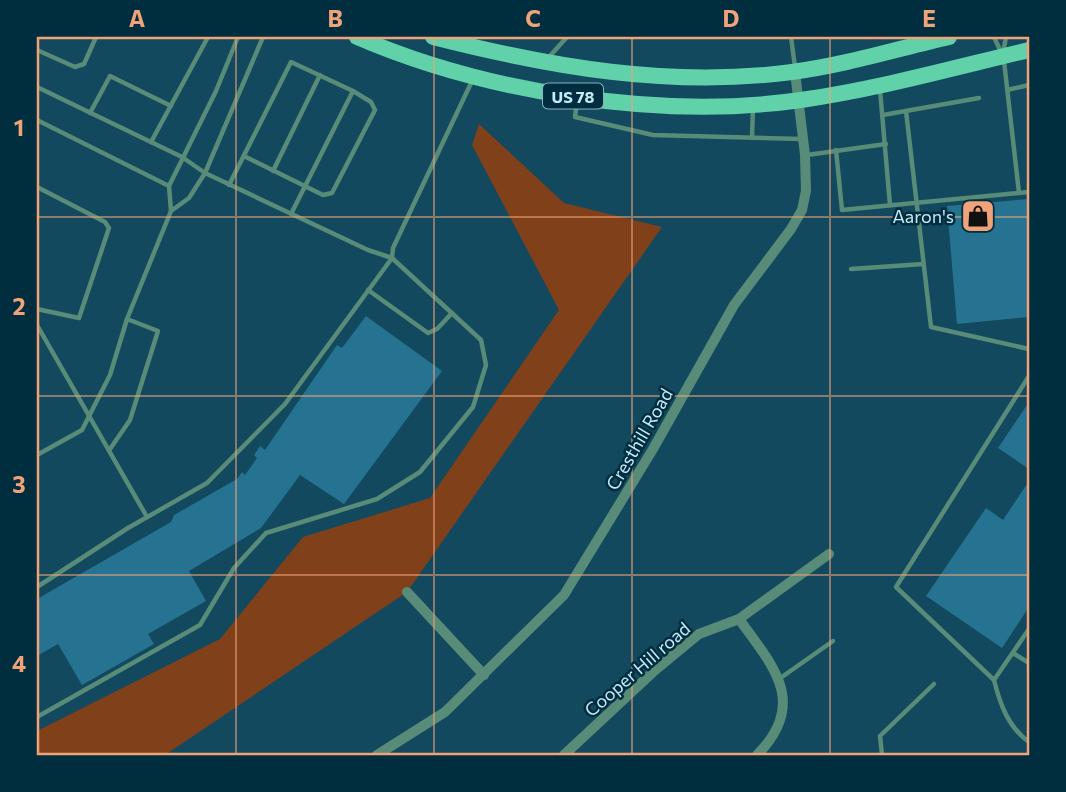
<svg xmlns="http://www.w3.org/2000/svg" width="1066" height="792" viewBox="0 0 1066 792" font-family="Commissioner,sans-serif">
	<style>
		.green { fill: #804019 }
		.building { fill: #257391 }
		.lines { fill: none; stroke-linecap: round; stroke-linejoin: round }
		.service { stroke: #588b78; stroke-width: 4.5 }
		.minor { stroke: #588b78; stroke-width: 10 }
		.primary { stroke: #61d1aa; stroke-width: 16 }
		.grid { fill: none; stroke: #f0a279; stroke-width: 2; stroke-opacity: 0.55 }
		.labels { text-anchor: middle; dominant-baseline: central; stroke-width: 5; stroke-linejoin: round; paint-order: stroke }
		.shield { fill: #012e3e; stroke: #8bb1c2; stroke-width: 2 }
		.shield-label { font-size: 16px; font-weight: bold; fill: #c6e9fa }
		.poi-label { font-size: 18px; fill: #c6e9fa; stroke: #012e3e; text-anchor: end }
		.street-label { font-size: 18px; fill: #c6e9fa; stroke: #012e3e }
		.neatline { fill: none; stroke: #f0a279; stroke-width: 2.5 }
		.grid-label { font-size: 23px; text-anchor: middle; font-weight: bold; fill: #f0a279 }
	</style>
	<rect width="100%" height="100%" fill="#13495e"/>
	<polygon class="green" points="479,124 564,203 662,227 407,592 165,755 37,755 37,731 220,639 303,537 430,498 559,310 472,145"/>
	<g class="building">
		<polygon points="1029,199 1029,317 957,324 947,206"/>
		<polygon points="366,316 442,371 344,504 300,475 261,528 189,571 206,601 148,634 154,644 82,685 58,644 37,656 37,599 171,522 174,515 237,479 242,472 245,475 257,458 254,455 260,446 265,450 337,345 342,348"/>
		<polygon points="1029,402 1029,469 998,448"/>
		<polygon points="1029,481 1029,607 1002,648 926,596 986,508 1003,520"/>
	</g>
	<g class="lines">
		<g class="service">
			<polyline points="791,37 795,67"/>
			<polyline points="994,37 1001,52"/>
			<polyline points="37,50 75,67 84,64 96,37"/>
			<polyline points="1003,53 1006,37"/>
			<polyline points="549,57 567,37"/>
			<polyline points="1004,61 1019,193"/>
			<polyline points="37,87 182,157 205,173 368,250 392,258 393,248 472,81"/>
			<polyline points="880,90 890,205"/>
			<polyline points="1007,90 1029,85"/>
			<polyline points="577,101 575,117 653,135 803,139"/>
			<polyline points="906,111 931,327 1029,349"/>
			<polyline points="90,113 110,76 171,106"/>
			<polyline points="883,115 979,98"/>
			<polyline points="37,120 169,186"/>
			<polyline points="752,138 753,107"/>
			<polyline points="151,142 208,37"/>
			<polyline points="836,150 842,210 1029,192"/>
			<polyline points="807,155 886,144"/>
			<polyline points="244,156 323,195 332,193 375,110 371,102 353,91"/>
			<polyline points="273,171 320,75"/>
			<polyline points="229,185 291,62 353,91 291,214"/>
			<polyline points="37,187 105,222 109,228 79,318 37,309"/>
			<polyline points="171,211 189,198 205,173 263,37"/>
			<polyline points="851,269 923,264"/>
			<polyline points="368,290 428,333 437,329 452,313"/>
			<polyline points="37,325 147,517"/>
			<polyline points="110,449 130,420 158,331 127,319"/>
			<polyline points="37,455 82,430 110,375 127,319 171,211 169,186 216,91 238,37"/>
			<polyline points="37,587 128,528 207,483 285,404 392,258 481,340 486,365 473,407 420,472 377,499 266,533 234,568 200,625 37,717"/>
			<path d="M1029,629L994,680C1000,704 1008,727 1029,742"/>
			<polyline points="1013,653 1029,663"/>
			<polyline points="779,679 833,641"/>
			<polyline points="994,680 896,587 1029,376"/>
			<polyline points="882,755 880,736 934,684"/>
		</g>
		<g class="minor">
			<polyline points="407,592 484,675"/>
			<path d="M739,619C774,667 808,703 757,755"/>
			<polyline points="377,755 445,712 564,595 653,449 734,305 791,229 802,210 806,191 805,155 795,72"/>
			<polyline points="564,755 653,672 699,634 739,619 829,554"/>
		</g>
		<g class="primary">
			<path d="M357,37C487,93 660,120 801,100C878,89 953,68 1029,50"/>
			<path d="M433,37C551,67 670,88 792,72C845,65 897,49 949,37"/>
		</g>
	</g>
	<path class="grid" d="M236,37V755M434,37V755M632,37V755M830,37V755M37,217H1029M37,396H1029M37,575H1029"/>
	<defs>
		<g id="shop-square" transform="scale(1.75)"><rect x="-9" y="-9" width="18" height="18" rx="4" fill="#f0a279" stroke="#012e3e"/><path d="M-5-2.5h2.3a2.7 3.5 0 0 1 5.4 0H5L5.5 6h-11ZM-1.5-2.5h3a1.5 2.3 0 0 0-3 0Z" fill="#111"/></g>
	</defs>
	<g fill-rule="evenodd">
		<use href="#shop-square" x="978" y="216"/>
	</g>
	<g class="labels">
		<rect class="shield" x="543" y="83.5" width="60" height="25" rx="5"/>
		<g class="shield-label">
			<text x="573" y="96">US 78</text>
		</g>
		<g class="poi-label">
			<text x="954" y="216">Aaron's</text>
		</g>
		<g class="street-label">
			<text transform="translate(639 439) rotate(-60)">Cresthill Road</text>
			<text transform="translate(637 669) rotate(-41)">Cooper Hill road</text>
		</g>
	</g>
	<rect width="1066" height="792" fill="none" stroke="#012e3e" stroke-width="77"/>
	<rect x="38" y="38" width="990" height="716" class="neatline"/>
	<g class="grid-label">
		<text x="137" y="27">A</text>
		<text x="335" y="27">B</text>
		<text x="533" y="27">C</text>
		<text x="731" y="27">D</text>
		<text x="929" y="27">E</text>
		<text x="19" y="136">1</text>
		<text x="19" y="315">2</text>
		<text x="19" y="493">3</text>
		<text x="19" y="672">4</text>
	</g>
</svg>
